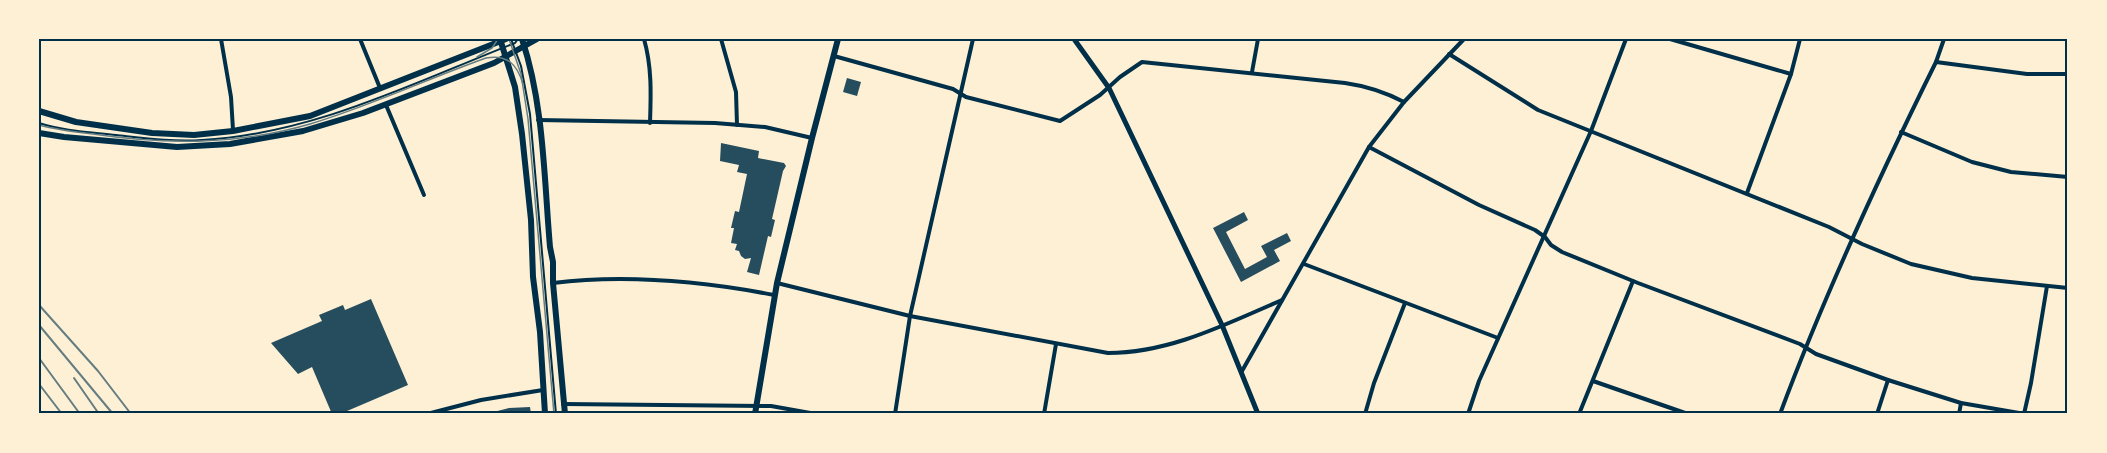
<svg xmlns="http://www.w3.org/2000/svg" width="2107" height="453" viewBox="0 0 2107 453" font-family="Commissioner,sans-serif">
	<style>
		.building { fill: #264d5e }
		.lines { fill: none; stroke-linecap: round; stroke-linejoin: round }
		.service { stroke: #003049; stroke-width: 2 }
		.minor { stroke: #003049; stroke-width: 4 }
		.tertiary { stroke: #003049; stroke-width: 5 }
		.secondary { stroke: #003049; stroke-width: 6 }
		.tram { stroke: #657d81; stroke-width: 1.5 }
		.rail { stroke: #657d81; stroke-width: 2 }
		.neatline { fill: none; stroke: #003049; stroke-width: 2 }
	</style>
	<rect width="100%" height="100%" fill="#fdf0d5"/>
	<g class="building">
		<polygon points="847,78 861,82 857,96 843,92"/>
		<polygon points="721,143 759,151 758,158 784,163 786,166 783,171 772,219 775,220 771,237 768,236 759,275 747,272 751,258 745,259 741,256 739,251 735,250 737,244 731,243 734,228 731,228 735,211 739,212 747,174 737,172 739,165 720,161"/>
		<polygon points="1244,212 1248,220 1226,232 1245,269 1267,257 1261,246 1287,233 1291,241 1274,250 1280,261 1241,282 1213,228"/>
		<polygon points="371,299 408,385 340,414 332,414 312,367 298,374 271,343 322,321 319,315 343,305 345,310"/>
		<polygon points="530,407 531,414 486,414 509,408"/>
	</g>
	<g class="lines">
		<g class="service">
			<polyline points="511,39 521,66 530,114 556,414"/>
			<path d="M39,123C64,131 90,132 116,135C144,138 173,142 202,140C313,134 413,83 515,43L518,39"/>
		</g>
		<g class="minor">
			<polyline points="221,39 231,97 233,130"/>
			<polyline points="360,39 380,88"/>
			<path d="M644,39C652,67 651,94 650,123"/>
			<polyline points="721,39 736,92 737,125"/>
			<polyline points="1670,39 1791,74"/>
			<polyline points="1449,54 1538,110 1829,227 1862,244 1911,264 1972,278 2068,288"/>
			<path d="M834,56L953,89L966,97L1060,121L1100,95L1120,77L1142,62L1345,83C1366,86 1385,92 1404,102"/>
			<polyline points="1936,62 2027,74 2068,74"/>
			<polyline points="1252,72 1258,39"/>
			<polyline points="386,105 424,195"/>
			<polyline points="538,120 715,123 765,127 812,138"/>
			<polyline points="1901,132 1972,162 2011,172 2068,177"/>
			<polyline points="1369,147 1479,205 1535,230 1545,237 1551,245 1562,252 1638,283 1800,344 1816,354 1888,380 1961,403 2025,414"/>
			<polyline points="1747,193 1791,74 1800,39"/>
			<polyline points="1304,264 1498,338"/>
			<path d="M553,283C627,274 701,281 774,295"/>
			<path d="M777,283L910,316L1108,353C1170,353 1226,324 1282,300"/>
			<polyline points="1242,371 1369,147 1404,102 1464,39"/>
			<polyline points="1593,381 1688,414"/>
			<polyline points="563,404 771,406 816,414"/>
			<polyline points="427,414 481,400 543,390"/>
			<polyline points="895,414 910,316 973,39"/>
			<polyline points="1044,414 1056,344"/>
			<polyline points="1365,414 1374,383 1405,303"/>
			<polyline points="1468,414 1479,381 1591,131 1626,39"/>
			<polyline points="1579,414 1633,281"/>
			<path d="M1780,414C1825,293 1879,177 1936,62L1944,39"/>
			<polyline points="1877,414 1888,380"/>
			<polyline points="1959,414 1961,403"/>
			<polyline points="2024,414 2031,383 2047,286"/>
		</g>
		<polyline class="tertiary" points="1074,39 1109,88 1222,325 1258,414"/>
		<g class="secondary">
			<polyline points="500,39 515,87 522,134 531,220 533,277 540,332 545,414"/>
			<path d="M522,39C544,105 544,178 550,247L553,262V283L565,414"/>
			<polyline points="39,111 76,122 152,133 194,135 233,131 310,116 506,39"/>
			<polyline points="39,133 64,137 177,147 230,144 303,131 363,113 494,63 537,39"/>
			<polyline points="755,414 777,283 812,138 838,39"/>
		</g>
		<g class="tram">
			<polyline points="509,39 521,74 528,119 554,414"/>
			<polyline points="477,57 492,48 498,39"/>
			<path d="M39,125C57,130 75,132 93,134C167,145 238,145 310,124C370,106 427,79 486,58C507,54 517,64 523,84"/>
		</g>
		<g class="rail">
			<polyline points="39,305 98,371 131,414"/>
			<polyline points="39,325 113,414"/>
			<polyline points="39,358 80,414"/>
			<polyline points="74,378 99,414"/>
			<polyline points="39,384 62,414"/>
		</g>
	</g>
	<rect width="2107" height="453" fill="none" stroke="#fdf0d5" stroke-width="81"/>
	<rect x="40" y="40" width="2026" height="372" class="neatline"/>
</svg>
